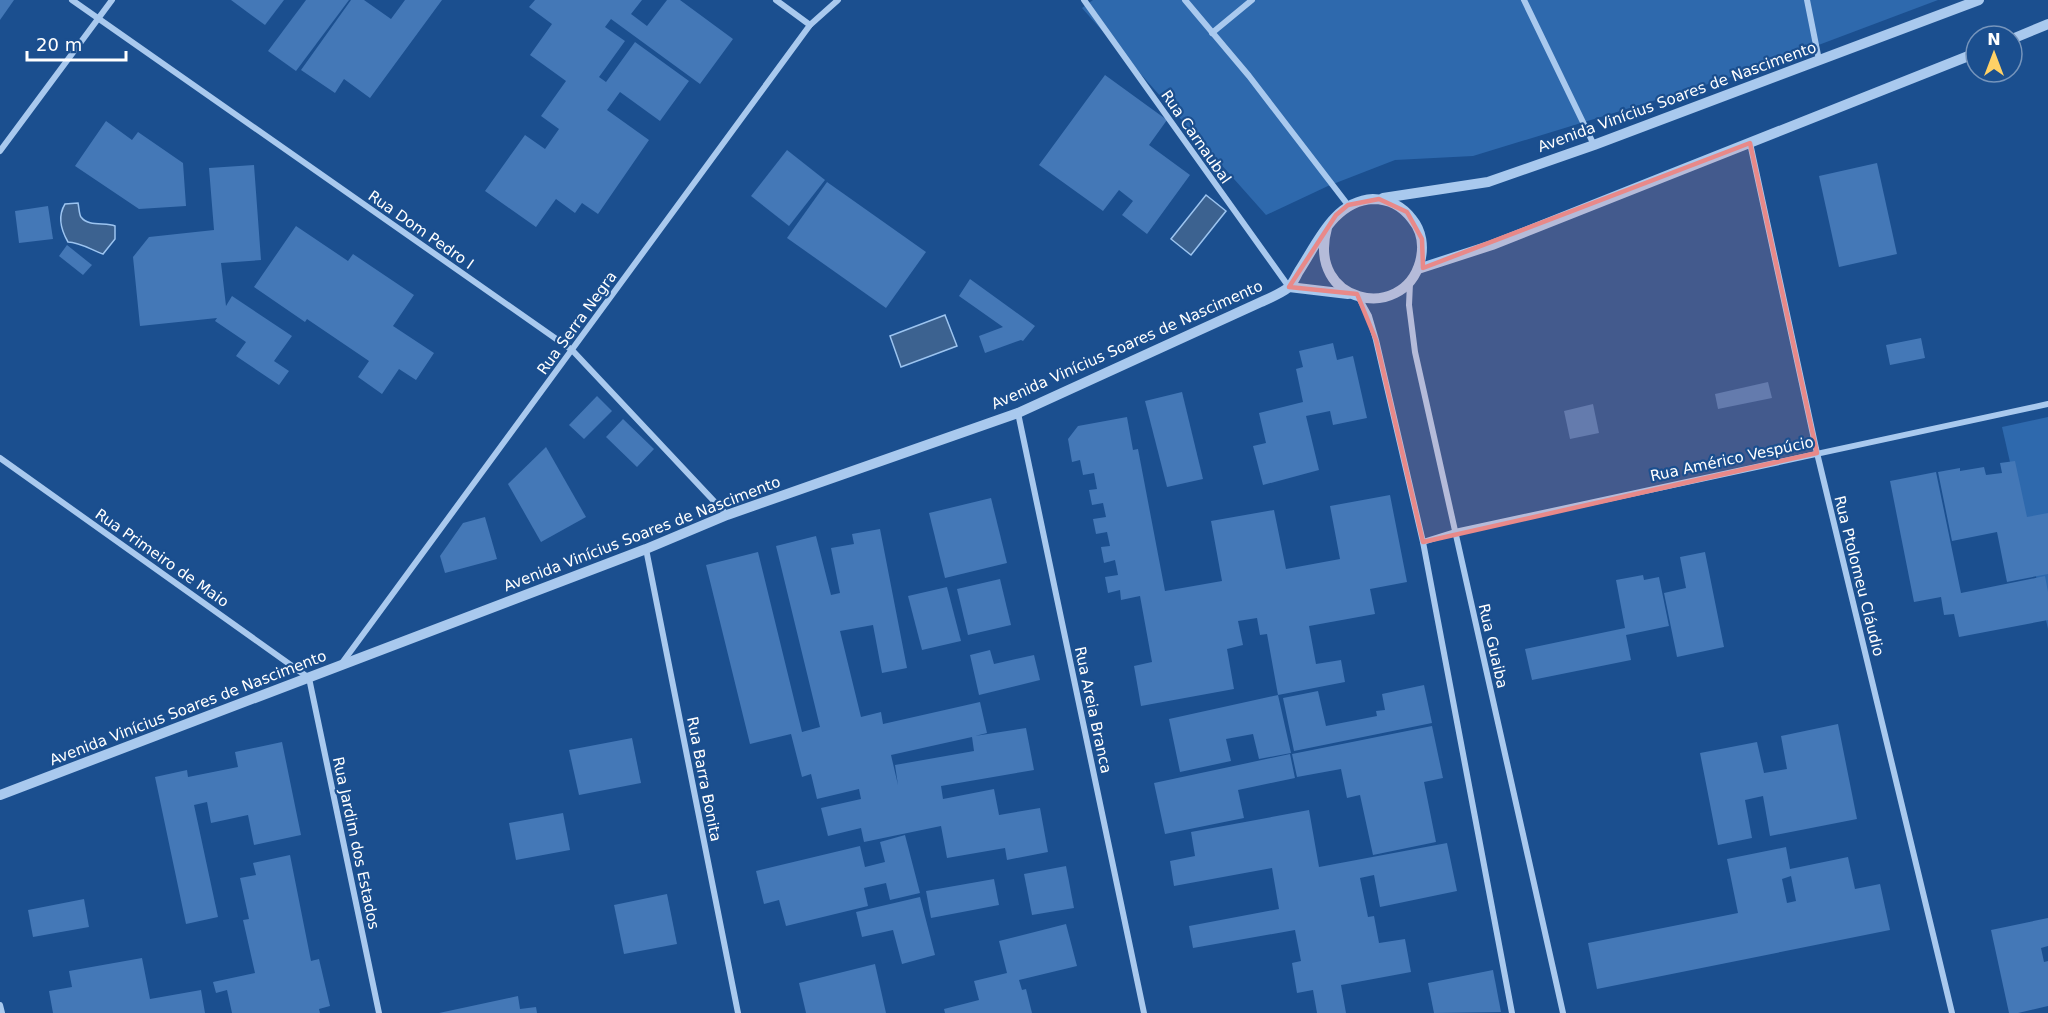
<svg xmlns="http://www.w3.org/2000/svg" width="2048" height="1013" viewBox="0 0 2048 1013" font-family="'DejaVu Sans',sans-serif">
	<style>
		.green { fill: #2e69ad }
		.water { fill: #3c6290; stroke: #9cc4f0; stroke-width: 1.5 }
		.building { fill: #4478b7; fill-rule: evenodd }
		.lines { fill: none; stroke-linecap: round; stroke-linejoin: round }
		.minor { stroke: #a9c9ee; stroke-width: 6 }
		.tertiary { stroke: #a9c9ee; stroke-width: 10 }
		.marked { fill: #e88989; fill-opacity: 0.2; stroke: #e88989; stroke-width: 4.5; stroke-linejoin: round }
		.labels { text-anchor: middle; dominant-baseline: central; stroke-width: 4.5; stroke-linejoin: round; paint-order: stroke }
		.street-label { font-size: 15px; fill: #fff; stroke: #1b4f8f }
	</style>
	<rect width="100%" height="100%" fill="#1b4f8f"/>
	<g class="green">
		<polygon points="1093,0 1938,0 1744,73 1473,156 1395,160 1328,186 1266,215 1082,8"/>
		<polygon points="2048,417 2048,629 2002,427"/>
	</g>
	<g class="water">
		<polygon points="1206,195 1226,211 1191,255 1171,239"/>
		<path d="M78,203C79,207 79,214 81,217C88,227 106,222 115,226V239L103,254C92,250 79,242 68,242C61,230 57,217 65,204Z"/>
		<polygon points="945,315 957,346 901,367 890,336"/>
	</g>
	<g class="building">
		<polygon points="0,0 14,0 0,20"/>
		<polygon points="231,0 284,0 265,25"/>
		<polygon points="306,0 349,0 296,71 268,51"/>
		<polygon points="351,0 364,0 391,19 405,0 442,0 370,98 344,79 335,93 301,70"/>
		<polygon points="535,0 642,0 631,14 647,26 667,0 680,0 733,39 700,84 611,19 605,27 625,41 599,77 606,82 635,42 689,81 660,121 620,92 607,110 649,140 598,214 582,203 575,213 556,199 536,227 485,191 525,135 545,149 559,129 541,116 566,81 530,55 552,24 529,7"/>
		<polygon points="1105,75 1167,120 1149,145 1190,175 1147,234 1122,215 1133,201 1119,190 1103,211 1039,165"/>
		<polygon points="106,121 132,140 138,132 183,163 186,206 139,209 75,166"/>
		<polygon points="787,150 825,180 789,226 751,196"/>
		<polygon points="1877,163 1897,254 1839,267 1819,176"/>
		<polygon points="254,165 261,260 221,263 226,306 232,296 292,336 274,361 289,371 279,385 236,356 246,342 215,321 217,318 140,326 133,257 149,237 214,230 209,168"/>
		<polygon points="827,182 926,252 886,308 787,238"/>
		<polygon points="48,206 53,239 19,243 15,211"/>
		<polygon points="296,226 348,261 353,254 414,295 393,326 434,353 416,380 399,369 382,394 358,377 369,361 307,319 305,322 254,287"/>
		<polygon points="67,245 92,265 83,275 59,256"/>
		<polygon points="970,279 1035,326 1023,341 1021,340 985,353 979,336 1003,327 959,296"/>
		<polygon points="1921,338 1925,358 1890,365 1886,345"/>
		<polygon points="1333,343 1337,360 1353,356 1367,418 1333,425 1330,411 1306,416 1319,470 1263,485 1253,446 1266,443 1259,413 1303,402 1296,369 1303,367 1299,351"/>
		<polygon points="1768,382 1772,398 1718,409 1715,394"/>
		<polygon points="1182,392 1203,479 1167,487 1145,401"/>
		<polygon points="597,396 612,411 584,439 569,425"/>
		<polygon points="1593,404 1599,433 1570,439 1564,411"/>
		<polygon points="1127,417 1133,450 1138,449 1165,591 1222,581 1211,521 1274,510 1286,569 1340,559 1330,506 1390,495 1407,582 1370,589 1375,614 1309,626 1316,664 1341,660 1345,682 1278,695 1267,634 1260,635 1257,618 1238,621 1243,645 1227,649 1234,689 1141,706 1134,666 1152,662 1140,596 1121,600 1120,590 1108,593 1105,577 1118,575 1115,560 1104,563 1101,547 1110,546 1107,532 1096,534 1093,519 1106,517 1103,503 1092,505 1089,490 1097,489 1094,473 1083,475 1080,460 1072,462 1068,439 1078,426"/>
		<polygon points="623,419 654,449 637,467 606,437"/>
		<polygon points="546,447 586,517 541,542 508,484"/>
		<polygon points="2015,461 2027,517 2048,513 2048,574 2007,582 1997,532 1952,541 1938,472 1960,468 1960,471 1984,467 1986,475 2002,473 2000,463"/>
		<polygon points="1936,472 1961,593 2045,576 2048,592 2048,620 1959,637 1954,614 1944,615 1941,597 1914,602 1890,481"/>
		<polygon points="991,498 1007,563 945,578 929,513"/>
		<polygon points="485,517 497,559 445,573 440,556 463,523"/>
		<path d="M880,529L907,668L882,673L873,625L840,631L861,717L881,712L883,724L980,702L987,733L975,736L1026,728L1034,770L941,786L943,799L994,789L999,815L1040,808L1048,852L1007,860L1005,848L947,858L941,826L864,842L861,828L828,836L821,808L861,799L859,789L817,799L811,774L802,777L791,734L750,744L706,565L758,552L802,732L820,727L776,546L816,536L831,595L840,593L831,548L854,544L852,534ZM972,737L974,751L895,765L898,785L891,755Z"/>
		<polygon points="1705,552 1724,647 1677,657 1664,593 1686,588 1680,557"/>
		<polygon points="1643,575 1644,580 1659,577 1669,626 1626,635 1631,660 1532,680 1525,649 1625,628 1616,580"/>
		<polygon points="1000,579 1011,625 968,635 957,589"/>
		<polygon points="947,587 961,641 922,650 908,596"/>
		<polygon points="990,650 994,664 1034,655 1040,680 979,695 970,655"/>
		<polygon points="1424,685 1432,723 1294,751 1283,698 1318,691 1326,726 1377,716 1376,711 1385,710 1382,694"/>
		<polygon points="1278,695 1291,753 1259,759 1253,734 1226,739 1231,761 1180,772 1169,719"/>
		<polygon points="1838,724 1857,819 1770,836 1763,796 1745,800 1752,838 1718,845 1700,753 1757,742 1764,773 1787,769 1781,736"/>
		<polygon points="1432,726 1443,778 1424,782 1436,842 1373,855 1360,795 1347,798 1341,769 1297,777 1292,754"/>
		<polygon points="632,738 641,783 579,795 569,750"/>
		<polygon points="282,742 301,835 254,845 248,815 211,823 207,802 194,805 218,917 186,924 155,777 187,770 188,777 238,767 235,752"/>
		<polygon points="1290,754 1295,778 1238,790 1244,818 1165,834 1154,783"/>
		<polygon points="1309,810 1319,867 1447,843 1457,891 1380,907 1374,875 1360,878 1368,917 1374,916 1379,943 1405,939 1411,972 1341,985 1346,1013 1317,1013 1313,990 1297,993 1292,963 1301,961 1295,930 1193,948 1189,926 1279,909 1272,868 1174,886 1170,861 1195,856 1191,832"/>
		<polygon points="563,813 570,850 516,860 509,823"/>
		<polygon points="905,835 920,893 890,900 886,883 864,888 868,906 786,926 779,900 764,904 756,871 860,846 865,867 885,862 880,842"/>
		<path d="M1786,847L1790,869L1848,857L1855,889L1880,884L1890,930L1597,989L1588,943L1738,913L1727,859ZM1791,876L1796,901L1787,903L1782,879Z"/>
		<polygon points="290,855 311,961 319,959 330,1006 319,1009 320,1013 232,1013 227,990 216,993 213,982 255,973 243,920 249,919 240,878 256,875 253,863"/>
		<polygon points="1066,866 1074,908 1032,915 1024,874"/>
		<polygon points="994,879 999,905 931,918 926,891"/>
		<polygon points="667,894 677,944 624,954 614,905"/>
		<polygon points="920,897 935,955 902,964 893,930 862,937 856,912"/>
		<polygon points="84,899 89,927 33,937 28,910"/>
		<polygon points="2048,918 2048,946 2041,948 2044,962 2048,961 2048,1006 2018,1013 2009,1013 1991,930"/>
		<polygon points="1066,924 1077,966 1019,980 1022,990 1026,989 1032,1013 945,1013 944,1009 979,1000 974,981 1007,973 999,941"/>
		<polygon points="142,958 150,999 201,990 205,1013 53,1013 49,991 72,987 69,971"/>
		<polygon points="875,964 886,1013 806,1013 799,983"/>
		<polygon points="1493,970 1501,1012 1434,1013 1428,983"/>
		<polygon points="518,996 520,1009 536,1007 537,1013 439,1013"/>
	</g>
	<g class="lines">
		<g class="minor">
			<polyline points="72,0 572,350 727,515"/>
			<polyline points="776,0 810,25"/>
			<polyline points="1084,0 1289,287"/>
			<polyline points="1185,0 1249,76 1348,205"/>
			<polyline points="1524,0 1594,145"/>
			<polyline points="1807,0 1819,60"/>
			<polyline points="1212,33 1252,0"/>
			<polyline points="1750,143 1817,453 1952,1013"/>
			<polyline points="0,151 112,0"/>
			<polyline points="1410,283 1409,305 1415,352 1563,1013"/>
			<polyline points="1358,296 1369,316 1376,340 1423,542 1512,1013"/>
			<polyline points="1018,413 1144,1013"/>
			<polyline points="0,458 309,678 379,1013"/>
			<polyline points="1423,542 1455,532 2048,404"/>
			<polyline points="646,549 738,1013"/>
			<polyline points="342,663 810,25 838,0"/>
			<polyline points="0,1005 2,1013"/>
		</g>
		<g class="tertiary">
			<polyline points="2012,39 2048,24"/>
			<polyline points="1383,198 1488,182 1594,145 1979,0"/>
			<polyline points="1418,269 1492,245 1976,53"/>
			<polyline points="1289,287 1348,294"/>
			<path d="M0,795L646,549L727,515L1018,413L1261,302C1270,298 1282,293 1289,287C1293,283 1296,276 1299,271C1318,242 1334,201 1373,199C1389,199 1403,207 1412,219C1422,231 1424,247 1420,262C1403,323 1306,304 1327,228"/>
		</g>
	</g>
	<path class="marked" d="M1750,143L1817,453L1423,542L1376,340L1357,294L1289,287L1336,215L1348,205L1379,199L1407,212L1422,239L1423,268Z"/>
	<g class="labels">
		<g class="street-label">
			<text transform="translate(1677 97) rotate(-20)">Avenida Vinícius Soares de Nascimento</text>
			<text transform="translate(1196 137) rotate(55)">Rua Carnaubal</text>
			<text transform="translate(421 230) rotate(35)">Rua Dom Pedro I</text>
			<text transform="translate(577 323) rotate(-54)">Rua Serra Negra</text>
			<text transform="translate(1127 345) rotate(-24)">Avenida Vinícius Soares de Nascimento</text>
			<text transform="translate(1732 459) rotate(-12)">Rua Américo Vespúcio</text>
			<text transform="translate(642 534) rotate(-21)">Avenida Vinícius Soares de Nascimento</text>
			<text transform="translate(162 558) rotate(35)">Rua Primeiro de Maio</text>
			<text transform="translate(1859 576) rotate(76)">Rua Ptolomeu Cláudio</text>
			<text transform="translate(1493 646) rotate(77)">Rua Guaiba</text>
			<text transform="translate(188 708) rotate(-21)">Avenida Vinícius Soares de Nascimento</text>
			<text transform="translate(1093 710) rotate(78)">Rua Areia Branca</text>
			<text transform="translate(704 779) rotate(79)">Rua Barra Bonita</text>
			<text transform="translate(356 843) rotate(78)">Rua Jardim dos Estados</text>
		</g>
	</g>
	<g transform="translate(1994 54)"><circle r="28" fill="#1b4f8f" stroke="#7695bc" stroke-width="1.5"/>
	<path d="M0-4.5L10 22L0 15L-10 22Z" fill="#ffd166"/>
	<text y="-9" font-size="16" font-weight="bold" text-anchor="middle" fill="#ffffff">N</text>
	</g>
	<path d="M27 51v9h99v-9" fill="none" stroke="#ffffff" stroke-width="3"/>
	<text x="36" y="51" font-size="18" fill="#ffffff" stroke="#1b4f8f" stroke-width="4.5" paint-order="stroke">20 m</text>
</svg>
